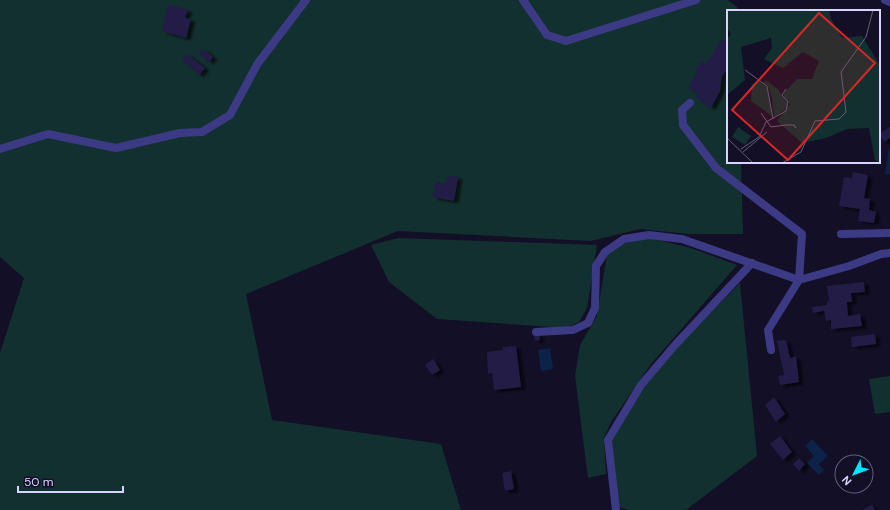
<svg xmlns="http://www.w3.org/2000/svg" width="890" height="510" viewBox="0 0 890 510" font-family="'DM Sans',sans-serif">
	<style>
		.green { fill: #12302f }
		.water { fill: #0c2248 }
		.building { fill: #241b47; filter: url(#shadow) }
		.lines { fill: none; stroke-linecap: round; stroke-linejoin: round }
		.service { stroke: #3d3a85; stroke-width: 8 }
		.inset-road { fill: none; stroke: #625e7d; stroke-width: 1 }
		.view { fill: #d62828; fill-opacity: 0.15; stroke: #d62828; stroke-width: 2 }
		.inset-edge { fill: none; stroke: #d9d4ff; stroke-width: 2 }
	</style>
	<defs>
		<filter id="shadow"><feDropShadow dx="4.5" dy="2.5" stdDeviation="1" flood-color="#0009"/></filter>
	</defs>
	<rect width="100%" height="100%" fill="#130f26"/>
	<g class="green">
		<polygon points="0,0 728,0 737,7 738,11 728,11 728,162 741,162 743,234 688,234 640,229 591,241 398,231 246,294 272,420 441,444 461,510 0,510 0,353 24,278 0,257"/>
		<polygon points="398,238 597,245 587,308 579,322 566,328 437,319 389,282 371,245"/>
		<polygon points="649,238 691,248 737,265 651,364 611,422 604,438 606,474 588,478 575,376 580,345 597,316 607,254 621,244"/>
		<polygon points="740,283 757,456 686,510 628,510 619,507 612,441 642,389 673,351"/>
		<polygon points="890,376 890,412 875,414 869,379"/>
	</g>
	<g class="water">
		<polygon points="889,149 890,149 890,174 885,174"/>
		<polygon points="550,348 553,369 541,371 538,350"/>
		<polygon points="812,439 828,456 819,464 824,470 819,475 807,463 814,456 805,446"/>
	</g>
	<g class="building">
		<polygon points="168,5 188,10 185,18 191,19 186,38 162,31"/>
		<polygon points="723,39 728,43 728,69 722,76 720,91 711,108 696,97 698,94 688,87 698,72 695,70 702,61 705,64"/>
		<polygon points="203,49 213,57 209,62 199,54"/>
		<polygon points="187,54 205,68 199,75 194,71 195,70 182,60"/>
		<polygon points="890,127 890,138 884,142 879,134"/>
		<polygon points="853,172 868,175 864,198 870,199 869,210 876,212 874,223 858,221 860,209 839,206 844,177 852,178"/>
		<polygon points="447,176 458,177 454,201 433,197 436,182 446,184"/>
		<polygon points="864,282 865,292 851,293 852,302 847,302 848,316 860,314 862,326 831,329 831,320 826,321 824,311 813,313 812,307 827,305 827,302 829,301 827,286"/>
		<polygon points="875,334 876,344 852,347 851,337"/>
		<polygon points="539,335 540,340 535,341 534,336"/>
		<polygon points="786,340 790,358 796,356 799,382 780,385 778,376 784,375 777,341"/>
		<polygon points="516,346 521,387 494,390 492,373 488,374 487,352 503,350 502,347"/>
		<polygon points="433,359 440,370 432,375 425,365"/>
		<polygon points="774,397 785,414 776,422 765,405"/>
		<polygon points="780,436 792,452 783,460 770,444"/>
		<polygon points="799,458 805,464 799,471 793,464"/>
		<polygon points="511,471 514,489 505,491 502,473"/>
		<polygon points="872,505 875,510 862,510"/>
	</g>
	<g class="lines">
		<g class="service">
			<polyline points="523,0 547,35 566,41 696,0"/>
			<polyline points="885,0 890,2"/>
			<polyline points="690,103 682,110 683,125 716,168 802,234 799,280 768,330 771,350"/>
			<polyline points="0,149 48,134 116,148 180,133 202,132 230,115 258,63 306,0"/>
			<polyline points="841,234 890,233"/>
			<polyline points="536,332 573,330 588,323 595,308 596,266 605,252 624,239 649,235 682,239 799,280 849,266 881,254 890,253"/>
			<polyline points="616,510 608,440 641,385 675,345 752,263"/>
		</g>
	</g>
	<g transform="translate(727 10)">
		<rect width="153" height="153" fill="#130f26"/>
		<path d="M1,0H102L104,9L115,28L135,26L153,55V153L148,150L142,118L120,119L99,128L75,133L50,111L63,94L57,87V83L70,69H85L92,51L76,42L56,58L37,49L45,38L44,28L14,37L18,70L0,85V29L4,24L0,18ZM38,70L51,79L61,94L58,100L47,107L45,88L41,76L37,73ZM32,71L40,77L45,106L24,91L25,74ZM11,117L24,126L18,135L5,127Z" fill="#12302f"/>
		<path class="inset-road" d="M18,60L40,76L46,109M34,103L44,117L59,115H67L69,118M0,128L26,153M14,139L32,127L39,112L59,101L61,92L55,85L59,79M16,142L40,122M55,153L74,142L88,111L112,109L119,102L114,62L139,27L146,0"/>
		<path class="view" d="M92,3L148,53L61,150L5,100Z"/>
		<rect width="153" height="153" class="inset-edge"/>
	</g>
	<g transform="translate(854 474) rotate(228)"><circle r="19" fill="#130f26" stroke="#625e7d"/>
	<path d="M0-3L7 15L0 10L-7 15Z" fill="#00e5ff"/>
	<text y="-6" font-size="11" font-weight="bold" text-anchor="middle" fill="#d9d4ff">N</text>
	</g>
	<path d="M18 486v6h105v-6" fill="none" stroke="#d9d4ff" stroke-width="2"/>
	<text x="24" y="486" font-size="12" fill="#d9d4ff" stroke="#130f26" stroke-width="3" paint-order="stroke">50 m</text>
</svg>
